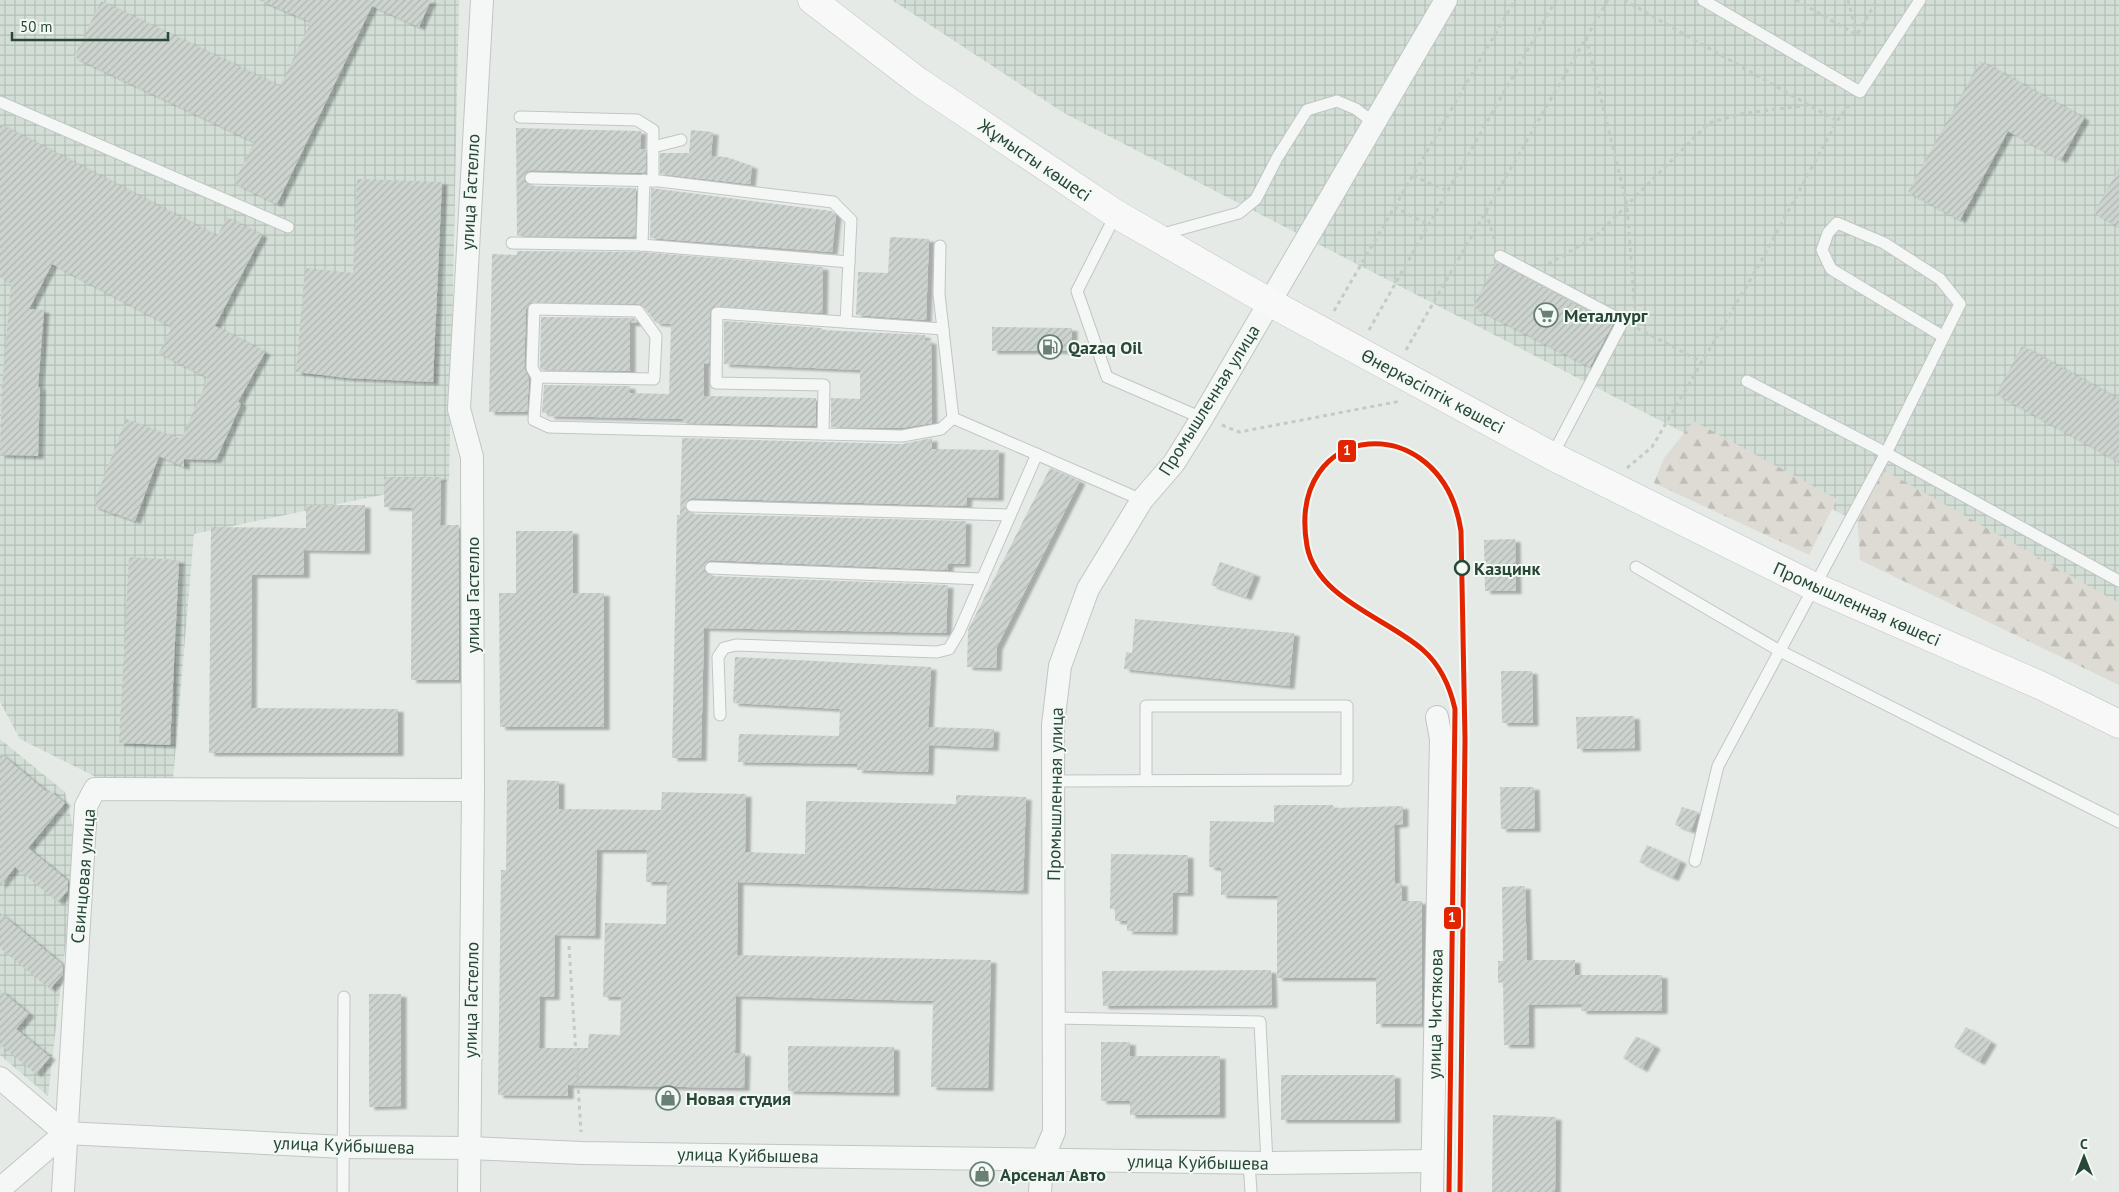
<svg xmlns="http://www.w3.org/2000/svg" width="2119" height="1192" viewBox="0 0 2119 1192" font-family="'PT Sans',sans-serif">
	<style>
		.industrial { fill: url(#industrial-grid) }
		.forest { fill: url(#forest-firs) }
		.building { fill: url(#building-hatch); fill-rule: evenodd; filter: url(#shadow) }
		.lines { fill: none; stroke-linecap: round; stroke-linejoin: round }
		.service-casing { stroke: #c1c6c3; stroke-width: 13 }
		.minor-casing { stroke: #c1c6c3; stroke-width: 24 }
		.secondary-casing { stroke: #c1c6c3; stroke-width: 29 }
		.path { stroke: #c3cbc7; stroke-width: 3; stroke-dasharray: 4 4; stroke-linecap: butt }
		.service { stroke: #f4f7f5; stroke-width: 11 }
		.minor { stroke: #f4f7f5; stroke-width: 22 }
		.secondary { stroke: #f8f8f8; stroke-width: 28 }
		.tram-1-casing { stroke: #f3f9f5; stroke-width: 9 }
		.tram-1 { stroke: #e32400; stroke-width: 5 }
		.stop-dot { fill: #f3f9f5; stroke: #284736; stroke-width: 2.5 }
		.labels { text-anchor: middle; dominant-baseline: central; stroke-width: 4; stroke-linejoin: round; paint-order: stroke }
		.street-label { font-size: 18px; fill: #284736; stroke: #f3f9f5 }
		.poi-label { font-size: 18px; font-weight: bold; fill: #284736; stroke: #f3f9f5; text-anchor: start }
		.stop-label { font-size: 18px; font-weight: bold; fill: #284736; stroke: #f3f9f5; text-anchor: start }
		.line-badge { stroke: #f3f9f5; stroke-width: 2 }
		.badge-label { font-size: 14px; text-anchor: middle; font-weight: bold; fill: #fff }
	</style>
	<defs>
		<pattern id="industrial-grid" width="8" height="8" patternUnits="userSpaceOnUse" patternTransform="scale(1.25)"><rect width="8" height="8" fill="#d3ded7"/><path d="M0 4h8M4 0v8" fill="none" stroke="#b5c0b9"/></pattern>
		<pattern id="forest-firs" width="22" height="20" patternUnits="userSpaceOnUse" patternTransform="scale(1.25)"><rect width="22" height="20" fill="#dddbd3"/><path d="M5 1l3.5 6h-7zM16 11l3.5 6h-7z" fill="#bebdb6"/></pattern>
		<pattern id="building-hatch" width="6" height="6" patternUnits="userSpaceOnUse" patternTransform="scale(1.25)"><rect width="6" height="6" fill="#cdd3cf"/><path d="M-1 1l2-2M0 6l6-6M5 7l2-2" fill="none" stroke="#b0b6b2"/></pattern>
		<filter id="shadow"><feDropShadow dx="5.5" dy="3" stdDeviation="1" flood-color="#0004"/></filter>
	</defs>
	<rect width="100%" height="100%" fill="#e5eae7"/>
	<g class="industrial">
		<polygon points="0,0 459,0 449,481 194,534 173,780 108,783 20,739 0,702"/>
		<polygon points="892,0 2119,0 2119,657 1064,113"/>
		<polygon points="0,739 65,792 74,831 72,889 48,1096 0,1055"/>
	</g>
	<g class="forest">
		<polygon points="1694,421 1837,499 1809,555 1654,483 1664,458"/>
		<polygon points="1886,471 2119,603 2119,685 1860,560 1857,508"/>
	</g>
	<g class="building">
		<polygon points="259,0 431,0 419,27 372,6 277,204 234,183 254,142 74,57 101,1 280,86 311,22"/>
		<polygon points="1980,61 2084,118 2061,160 2008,131 1960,220 1908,192"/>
		<polygon points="0,124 217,236 227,217 262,235 215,326 265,352 238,402 241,404 216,460 184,459 184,467 159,456 135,521 93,506 126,419 181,439 208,378 159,353 172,327 52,264 29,309 44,310 38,387 40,387 38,456 0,455 2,387 11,283 0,277"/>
		<polygon points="516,128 641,131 640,149 646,150 646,173 531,170 527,172 524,177 525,182 531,186 636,188 635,237 517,236"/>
		<polygon points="691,130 713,132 711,156 726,157 752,166 750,184 660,174 660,153 689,153"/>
		<polygon points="2119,168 2119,227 2094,213"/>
		<polygon points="357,179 442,182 433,382 348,378 296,372 305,268 353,273"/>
		<polygon points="651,188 831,211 836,215 832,252 650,238"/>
		<polygon points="890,237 929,239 926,320 856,315 858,272 888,273"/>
		<polygon points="517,251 642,252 823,267 822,313 713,307 710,313 709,364 704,363 704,396 816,398 816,426 682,423 682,419 549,416 549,413 542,413 544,385 630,386 630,393 669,394 671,324 656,323 644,307 638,304 530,303 526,309 524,368 529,379 527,412 489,412 492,254 517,255"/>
		<polygon points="1496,262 1613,324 1590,367 1473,307"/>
		<polygon points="541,317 634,318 637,323 630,323 630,371 541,370 540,366"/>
		<polygon points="724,321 822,328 822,330 925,335 925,340 931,341 932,423 901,428 831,427 831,398 860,399 860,370 724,364"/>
		<polygon points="992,327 1072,328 1072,351 992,351"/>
		<polygon points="2022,346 2119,399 2119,462 1996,394"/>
		<polygon points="682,438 902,444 932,438 932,449 999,450 998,498 967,497 966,506 692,498 688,500 685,505 686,510 692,514 966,521 965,564 948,564 948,570 711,560 707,562 704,567 705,572 711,576 948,585 946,633 704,628 701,758 672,758 677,515 680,515"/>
		<polygon points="1050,468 1080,481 997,647 996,668 967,667 968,630"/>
		<polygon points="384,477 441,477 440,525 459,525 459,680 411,680 412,508 384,507"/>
		<polygon points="306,505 365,505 365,551 304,550 304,575 252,575 251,708 398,709 398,753 209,753 211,527 306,528"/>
		<polygon points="516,531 573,531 573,593 604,593 604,727 500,727 499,593 516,593"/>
		<polygon points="1515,539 1516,591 1485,591 1484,540"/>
		<polygon points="129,557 179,560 170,745 119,743"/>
		<polygon points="1220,562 1255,574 1246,597 1211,585"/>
		<polygon points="1135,619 1294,633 1289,686 1124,669 1126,652 1132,653"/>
		<polygon points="735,657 931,667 928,727 994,729 993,748 929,745 928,772 857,770 857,764 738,762 739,734 839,736 840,709 733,703"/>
		<polygon points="1501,671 1532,671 1533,723 1502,723"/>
		<polygon points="1634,716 1635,748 1577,749 1576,717"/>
		<polygon points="0,753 47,792 49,790 65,803 28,848 68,881 68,890 58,902 15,867 0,886"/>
		<path d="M507,780L559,781V809L661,810L662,792L746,794L745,852L805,854L806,801L956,804V795L1026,797L1023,891L738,882L737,955L991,960L988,1088L931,1087L933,1001L736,996L735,1053H745L744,1088L568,1085V1096L498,1095L501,870H506ZM597,850H647L646,882H667L666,924L605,923L603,997H621L620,1035L589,1034L588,1048H539L540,997H554L555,935L595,936Z"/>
		<polygon points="1500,787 1534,787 1535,829 1501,829"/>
		<polygon points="1274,805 1333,805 1333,808 1403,806 1403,824 1394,825 1395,883 1402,883 1402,901 1422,901 1422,1024 1376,1024 1376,978 1277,978 1277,896 1221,895 1221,868 1209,867 1210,821 1274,822"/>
		<polygon points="1682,807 1698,812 1691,831 1675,825"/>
		<polygon points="1647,845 1681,861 1673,878 1639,862"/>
		<polygon points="1111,854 1188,855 1188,893 1173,893 1172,932 1127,931 1127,921 1115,921 1115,909 1110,909"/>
		<polygon points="1525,886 1527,960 1575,960 1575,975 1662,975 1662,1011 1581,1011 1581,1004 1529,1005 1529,1045 1504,1045 1503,982 1498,983 1498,961 1503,961 1502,887"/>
		<polygon points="0,913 63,965 63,974 50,989 0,948"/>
		<polygon points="1271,970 1272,1005 1103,1006 1102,971"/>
		<polygon points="0,990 29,1014 16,1029 50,1057 36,1074 2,1046 0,1049"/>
		<polygon points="369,994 401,994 401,1106 369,1107"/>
		<polygon points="1966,1027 1991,1042 1979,1062 1954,1047"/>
		<polygon points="1636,1036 1655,1046 1642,1069 1623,1058"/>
		<polygon points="1101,1042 1130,1042 1130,1056 1220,1056 1220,1115 1130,1115 1130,1101 1101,1101"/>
		<polygon points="788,1046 894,1047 894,1093 788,1091"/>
		<rect x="1281" y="1075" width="114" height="45"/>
		<polygon points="1493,1115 1556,1117 1555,1192 1492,1192"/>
	</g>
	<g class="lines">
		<g class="service-casing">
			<g id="service">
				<polyline points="1703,0 1860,92 1920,0"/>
				<polyline points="0,102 288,227"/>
				<polyline points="520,117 637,120 653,130 653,181"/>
				<polyline points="653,147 681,140"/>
				<polyline points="531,178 659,181 833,202 851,220 846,322"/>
				<polyline points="644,180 642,245 849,262"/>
				<polyline points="1116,214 1077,291 1107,377 1202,418"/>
				<polyline points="1159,235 1239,213 1256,199 1277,158 1307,110 1337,101 1356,109 1374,123"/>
				<polyline points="512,243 642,245"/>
				<polyline points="940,246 939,294 953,418 1142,500"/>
				<polyline points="1500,256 1623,321 1552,456"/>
				<polyline points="537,377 532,368 534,309 638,311 656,336 654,379 537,377 534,420 549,427 902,436 941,429 953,418"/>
				<polyline points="1747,381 1886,453 2119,581"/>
				<polyline points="823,434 824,385 716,383 717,313 943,329"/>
				<polyline points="692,506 1010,515"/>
				<polyline points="1636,567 1780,651 2119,822"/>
				<polyline points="711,568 982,579"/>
				<polyline points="720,715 718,657 724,648 736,645 937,652 949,649 959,632 1037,454"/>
				<polyline points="1055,781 1347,780 1347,706 1146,706 1146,781"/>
				<polyline points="1695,861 1718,766 1886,453 1960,304 1940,279 1884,243 1837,223 1828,233 1822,250 1831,269 1944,337"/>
				<polyline points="1054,1018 1260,1022 1267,1163"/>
				<polyline points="1249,1163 1251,1192"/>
				<polyline points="343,1192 344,997"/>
			</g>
		</g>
		<g class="minor-casing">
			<g id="minor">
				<polyline points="0,1078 65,1133"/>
				<polyline points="65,1133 344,1147 469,1148 582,1153 1267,1163 1432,1161"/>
				<polyline points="0,1189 65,1133"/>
				<polyline points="63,1192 86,806 95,789 473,790"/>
				<polyline points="469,1192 473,790 472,457 459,409 482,0"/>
				<polyline points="1040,1192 1042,1160 1054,1132 1053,725 1060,666 1088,589 1142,500 1174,463 1202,418 1446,0"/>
				<polyline points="1432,1192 1441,739 1437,717"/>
			</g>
		</g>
		<g class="secondary-casing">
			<polyline id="secondary" points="812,0 919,82 1116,214 1269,302 1552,456 1815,587 2042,686 2119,724"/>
		</g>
		<g class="path">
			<polyline points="1624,0 1837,121"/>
			<polyline points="1796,0 1857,35 1877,0"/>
			<polyline points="1848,0 1857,35"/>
			<polyline points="1586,37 1627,205 1635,310"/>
			<polyline points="1413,176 1448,191"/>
			<polyline points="1394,207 1429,225"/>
			<polyline points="1486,212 1495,242"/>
			<polyline points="1548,264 1595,237 1709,123 1740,114 1809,105"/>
			<polyline points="1334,311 1515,0"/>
			<polyline points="1637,328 1702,362"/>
			<polyline points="1369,330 1556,0"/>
			<polyline points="1406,350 1608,0"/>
			<polyline points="1222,425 1239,432 1401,401"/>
			<polyline points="1627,468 1652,447 1759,265 1837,121 1850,104"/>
			<polyline points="569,946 581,1132"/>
		</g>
		<use href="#service" class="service"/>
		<use href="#minor" class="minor"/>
		<use href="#secondary" class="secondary"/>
		<g class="tram-1-casing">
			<path id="tram-1" d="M1449,1192L1455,709C1450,687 1440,665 1423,650C1387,618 1317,599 1307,546C1285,419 1442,406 1461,531L1465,739L1460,1192"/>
		</g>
		<use href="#tram-1" class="tram-1"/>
	</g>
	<defs>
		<g id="supermarket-ring" transform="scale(1.25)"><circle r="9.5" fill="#f3f9f5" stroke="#6a8074" stroke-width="1.5"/><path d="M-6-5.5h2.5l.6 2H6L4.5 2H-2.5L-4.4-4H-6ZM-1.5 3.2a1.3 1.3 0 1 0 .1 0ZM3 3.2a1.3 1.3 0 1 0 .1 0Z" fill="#6a8074"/></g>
		<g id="fuel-ring" transform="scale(1.25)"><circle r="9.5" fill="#f3f9f5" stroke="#6a8074" stroke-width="1.5"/><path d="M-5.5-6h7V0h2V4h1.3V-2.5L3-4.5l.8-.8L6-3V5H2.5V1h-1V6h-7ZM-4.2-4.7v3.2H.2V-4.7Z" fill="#6a8074"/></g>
		<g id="shop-ring" transform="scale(1.25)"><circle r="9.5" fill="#f3f9f5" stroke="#6a8074" stroke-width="1.5"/><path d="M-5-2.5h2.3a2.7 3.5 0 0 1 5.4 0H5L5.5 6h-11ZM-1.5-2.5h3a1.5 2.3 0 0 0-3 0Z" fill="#6a8074"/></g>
	</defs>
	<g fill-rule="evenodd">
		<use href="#supermarket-ring" x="1546" y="315"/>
		<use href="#fuel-ring" x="1050" y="347"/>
		<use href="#shop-ring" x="668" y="1098"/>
		<use href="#shop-ring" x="982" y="1174"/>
	</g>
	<circle class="stop-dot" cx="1462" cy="568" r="7"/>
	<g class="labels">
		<g class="street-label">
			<text transform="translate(1035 160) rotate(34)">Жұмысты көшесі</text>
			<text transform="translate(470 192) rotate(-87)">улица Гастелло</text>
			<text transform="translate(1433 391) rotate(28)">Өнеркәсіптік көшесі</text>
			<text transform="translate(1209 400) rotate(-58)">Промышленная улица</text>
			<text transform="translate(472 595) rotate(-90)">улица Гастелло</text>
			<text transform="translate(1857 604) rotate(24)">Промышленная көшесі</text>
			<text transform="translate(1055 794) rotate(-89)">Промышленная улица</text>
			<text transform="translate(83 876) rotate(-85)">Свинцовая улица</text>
			<text transform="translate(471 1000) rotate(-89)">улица Гастелло</text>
			<text transform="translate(1435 1014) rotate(-89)">улица Чистякова</text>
			<text transform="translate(344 1145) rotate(2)">улица Куйбышева</text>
			<text transform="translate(748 1155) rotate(1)">улица Куйбышева</text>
			<text transform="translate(1198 1162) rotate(1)">улица Куйбышева</text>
		</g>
		<g class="poi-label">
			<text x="1564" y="315">Металлург</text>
			<text x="1068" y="347">Qazaq Oil</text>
			<text x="686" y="1098">Новая студия</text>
			<text x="1000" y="1174">Арсенал Авто</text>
		</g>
		<g class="stop-label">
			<text x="1474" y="568">Казцинк</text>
		</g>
	</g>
	<g class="line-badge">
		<rect x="1337" y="439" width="20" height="24" rx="5" fill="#e32400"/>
		<rect x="1443" y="906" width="19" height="24" rx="5" fill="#e32400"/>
	</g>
	<g class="badge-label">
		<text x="1347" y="455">1</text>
		<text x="1452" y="922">1</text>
	</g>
	<g transform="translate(2084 1157)" stroke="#f3f9f5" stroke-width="4" paint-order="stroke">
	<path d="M0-4L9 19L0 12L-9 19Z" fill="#284736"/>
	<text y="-8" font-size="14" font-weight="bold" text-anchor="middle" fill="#284736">С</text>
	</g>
	<path d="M12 32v8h156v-8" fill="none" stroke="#284736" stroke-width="2.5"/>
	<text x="20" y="32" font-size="15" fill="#284736" stroke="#f3f9f5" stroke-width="4" paint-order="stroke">50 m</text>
</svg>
